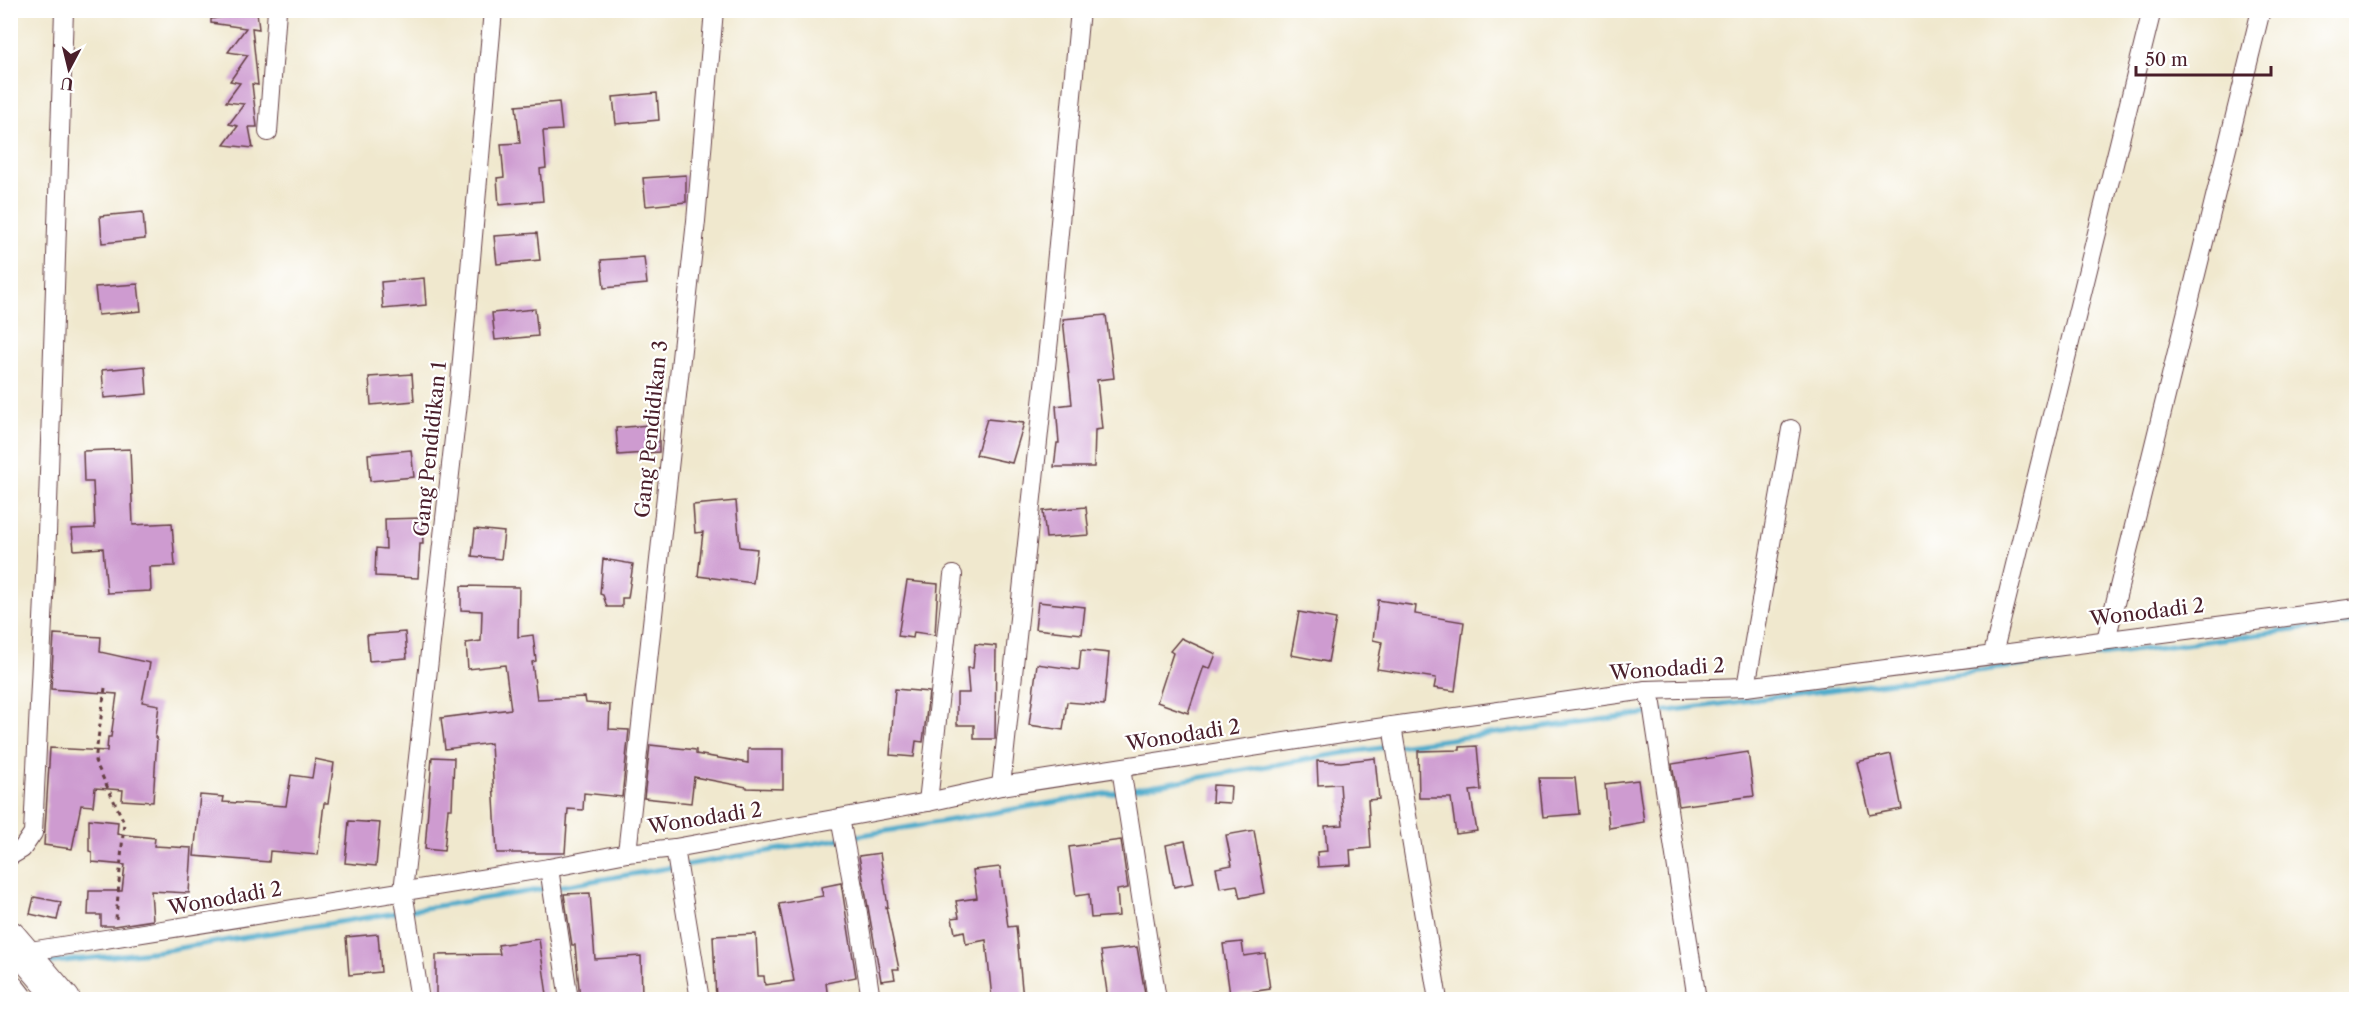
<svg xmlns="http://www.w3.org/2000/svg" width="2367" height="1010" viewBox="0 0 2367 1010" font-family="'Libre Caslon Text',serif">
	<style>
		.lines { fill: none; stroke-linecap: round; stroke-linejoin: round }
		.stream { stroke: #4caacb; stroke-width: 5 }
		.building { fill: #ce9bd0 }
		.minor-casing { stroke: #633d43; stroke-width: 20 }
		.trunk-casing { stroke: #633d43; stroke-width: 34 }
		.path { stroke: #633d43; stroke-width: 3; stroke-dasharray: 4.5 4.5; stroke-linecap: butt }
		.minor { stroke: #fff; stroke-width: 18 }
		.trunk { stroke: #fff; stroke-width: 32 }
		.labels { text-anchor: middle; dominant-baseline: central; stroke-width: 4.5; stroke-linejoin: round; paint-order: stroke }
		.street-label { font-size: 20px; fill: #4a1f2b; stroke: #fff }
	</style>
	<rect width="100%" height="100%" fill="#fff"/>
	<filter id="ink" filterUnits="userSpaceOnUse"><feTurbulence type="fractalNoise" baseFrequency=".0167" numOctaves="2"/><feDisplacementMap in="SourceGraphic" scale="12" xChannelSelector="R" yChannelSelector="G"/><feConvolveMatrix kernelMatrix="1 2 1 2 8 2 1 2 1" color-interpolation-filters="sRGB"/></filter>
	<filter id="wash" filterUnits="userSpaceOnUse"><feTurbulence type="fractalNoise" baseFrequency=".008" numOctaves="4" result="noise"/><feDisplacementMap in="SourceGraphic" scale="24" xChannelSelector="R" yChannelSelector="G"/><feGaussianBlur stdDeviation="1.35" result="paint"/><feColorMatrix in="noise" values="0 0 0 0 0 0 0 0 0 0 0 0 0 0 0 0 0 1.4 0 .05"/><feComposite in="paint" operator="in"/></filter>
	<g filter="url(#wash)">
		<rect width="100%" height="100%" fill="#f0e8ce"/>
		<g class="lines">
			<polyline class="stream" points="45,963 160,951 580,883 1350,752 2356,622"/>
		</g>
		<g id="blocks">
			<g class="building">
				<polygon points="257,12 259,29 252,28 258,85 252,84 257,127 249,127 253,148 224,145 238,126 229,124 244,104 226,102 240,83 230,81 248,55 228,52 246,28 211,23 211,19"/>
				<polygon points="657,93 659,120 616,124 613,97"/>
				<polygon points="559,102 562,130 543,131 546,168 540,169 543,201 499,205 497,178 504,177 501,144 520,143 516,106"/>
				<polygon points="686,175 686,202 646,206 643,178"/>
				<polygon points="143,212 145,239 102,243 100,216"/>
				<polygon points="537,233 540,260 497,264 494,236"/>
				<polygon points="644,257 647,284 604,288 601,260"/>
				<polygon points="424,278 426,305 383,309 381,282"/>
				<polygon points="138,284 141,311 98,315 95,287"/>
				<polygon points="535,309 538,336 495,340 492,313"/>
				<polygon points="1106,315 1114,378 1097,380 1102,429 1095,430 1094,467 1054,467 1057,443 1059,443 1056,406 1072,404 1063,319"/>
				<polygon points="145,366 147,394 104,398 102,370"/>
				<polygon points="412,374 414,401 371,405 369,377"/>
				<polygon points="987,419 1024,423 1012,463 976,455"/>
				<polygon points="659,424 659,452 618,455 616,428"/>
				<polygon points="130,449 133,525 172,523 175,566 150,567 151,591 107,593 103,548 74,550 72,529 95,528 93,482 84,482 83,451"/>
				<polygon points="411,450 414,477 370,481 368,454"/>
				<polygon points="736,501 740,547 757,549 753,583 698,576 703,532 695,533 693,505"/>
				<polygon points="1086,507 1089,535 1046,538 1043,511"/>
				<polygon points="422,518 423,544 420,544 418,578 375,576 376,548 386,549 385,519"/>
				<polygon points="475,529 504,532 501,559 472,556"/>
				<polygon points="603,559 633,564 628,598 622,598 622,607 607,607 603,595 600,594"/>
				<polygon points="907,581 938,584 935,635 914,632 913,638 898,636"/>
				<polygon points="461,586 519,587 518,637 533,635 536,661 532,662 537,699 585,697 586,703 610,705 609,729 629,730 622,797 584,793 583,810 568,809 565,853 497,853 491,743 445,749 441,718 511,709 505,665 468,669 466,643 481,641 482,611 461,610"/>
				<polygon points="1378,600 1416,606 1415,614 1464,622 1455,691 1434,688 1436,678 1377,669 1382,642 1373,640"/>
				<polygon points="1038,602 1085,607 1082,634 1035,629"/>
				<polygon points="1299,612 1336,619 1328,662 1291,655"/>
				<polygon points="405,632 407,658 369,661 367,635"/>
				<polygon points="54,634 101,637 100,652 150,663 142,702 159,705 155,738 157,738 153,802 122,800 123,790 95,788 93,806 81,805 72,849 44,845 50,748 107,751 108,737 111,737 117,694 51,689"/>
				<polygon points="1181,638 1216,654 1210,669 1204,666 1188,713 1157,702 1173,653 1170,651"/>
				<polygon points="975,644 996,646 995,739 974,739 974,725 957,725 957,693 969,693 967,668 973,668"/>
				<polygon points="1081,650 1109,653 1104,705 1067,702 1063,730 1029,725 1037,664 1079,670"/>
				<polygon points="895,689 929,692 923,742 916,741 914,757 890,755"/>
				<polygon points="650,745 696,750 696,754 748,763 748,749 783,749 783,789 747,788 747,787 694,777 691,803 644,798"/>
				<polygon points="1477,746 1481,790 1470,791 1477,831 1456,834 1451,798 1419,798 1418,751 1460,750 1460,747"/>
				<polygon points="1748,752 1754,796 1679,806 1672,764"/>
				<polygon points="1891,754 1902,809 1870,815 1857,762"/>
				<polygon points="432,757 454,758 452,809 448,809 444,851 425,849"/>
				<polygon points="1375,758 1379,799 1368,800 1371,848 1350,850 1351,865 1318,867 1317,852 1327,851 1325,826 1343,825 1340,784 1318,785 1317,761 1341,762"/>
				<polygon points="315,759 334,763 328,803 324,803 318,855 270,851 269,862 194,856 200,795 224,797 223,802 286,806 291,775 312,778"/>
				<polygon points="1539,778 1575,778 1579,814 1543,817"/>
				<polygon points="1638,780 1644,822 1609,828 1605,784"/>
				<polygon points="1213,785 1231,786 1230,803 1212,802"/>
				<polygon points="89,819 118,822 117,834 155,838 154,846 192,848 189,893 151,891 153,920 114,926 101,926 101,915 88,915 89,891 122,891 125,865 92,862 92,852 89,851"/>
				<polygon points="349,821 380,823 376,866 345,863"/>
				<polygon points="1254,830 1265,893 1240,898 1237,885 1220,888 1216,868 1232,865 1226,835"/>
				<polygon points="1121,840 1128,888 1117,890 1119,916 1091,918 1089,894 1076,896 1069,847"/>
				<polygon points="1185,841 1194,883 1174,887 1166,845"/>
				<polygon points="880,853 888,907 886,907 899,969 893,969 895,979 881,981 859,856"/>
				<polygon points="1000,867 1008,927 1016,926 1023,999 992,999 986,940 966,944 964,931 955,933 952,918 959,917 956,901 977,898 973,870"/>
				<polygon points="841,883 856,977 826,983 828,999 716,999 713,936 756,934 758,976 764,976 765,985 794,981 779,904 823,896 821,887"/>
				<polygon points="590,893 595,959 641,956 642,997 580,999 575,945 572,945 564,894"/>
				<polygon points="34,897 61,902 57,920 30,914"/>
				<polygon points="378,934 381,972 349,975 346,937"/>
				<polygon points="539,939 547,995 517,999 436,999 436,955 500,954 498,945"/>
				<polygon points="1242,942 1244,956 1265,953 1270,989 1230,995 1223,944"/>
				<polygon points="1137,947 1146,999 1108,999 1101,951"/>
			</g>
		</g>
	</g>
	<g filter="url(#ink)">
		<use href="#blocks" fill-opacity="0" stroke="#633d43" stroke-width="1.5"/>
		<g class="lines">
			<g class="minor-casing">
				<g id="minor">
					<polyline points="268,132 277,10"/>
					<polyline points="2106,640 2261,10"/>
					<polyline points="1993,654 2152,10"/>
					<polyline points="1746,687 1791,429"/>
					<polyline points="1646,690 1652,704 1697,1000"/>
					<polyline points="1392,726 1438,1000"/>
					<polyline points="1121,768 1157,1000"/>
					<polyline points="1001,786 1049,339 1080,10"/>
					<polyline points="928,802 953,575"/>
					<polyline points="840,818 858,913 871,1000"/>
					<polyline points="675,848 700,1000"/>
					<polyline points="627,853 696,221 714,10"/>
					<polyline points="10,856 22,849 33,833 47,534 64,10"/>
					<polyline points="549,868 569,1000"/>
					<polyline points="24,952 549,868 627,853 675,848 928,802 1001,786 1342,733 1646,690 1746,687 2356,608"/>
					<polyline points="420,1000 403,891 459,394 493,10"/>
				</g>
			</g>
			<g class="trunk-casing">
				<g id="trunk">
					<polyline points="10,937 64,1000"/>
					<polyline points="10,991 17,1000"/>
				</g>
			</g>
			<polyline class="path" points="105,688 95,761 124,822 116,919"/>
			<use href="#minor" class="minor"/>
			<use href="#trunk" class="trunk"/>
		</g>
	</g>
	<g class="labels">
		<g class="street-label">
			<text transform="translate(651 429) rotate(-84)">Gang Pendidikan 3</text>
			<text transform="translate(430 449) rotate(-84)">Gang Pendidikan 1</text>
			<text transform="translate(2147 612) rotate(-7)">Wonodadi 2</text>
			<text transform="translate(1667 669) rotate(-4)">Wonodadi 2</text>
			<text transform="translate(1183 735) rotate(-9)">Wonodadi 2</text>
			<text transform="translate(705 818) rotate(-9)">Wonodadi 2</text>
			<text transform="translate(225 898) rotate(-10)">Wonodadi 2</text>
		</g>
	</g>
	<rect width="2367" height="1010" fill="none" stroke="#fff" stroke-width="36"/>
	<g transform="translate(69 69) rotate(187)" stroke="#ffffff" stroke-width="4.5" paint-order="stroke">
	<path d="M0-4.5L10 22L0 15L-10 22Z" fill="#4a1f2b"/>
	<text y="-9" font-size="16" font-weight="bold" text-anchor="middle" fill="#4a1f2b">U</text>
	</g>
	<path d="M2136 66v9h135v-9" fill="none" stroke="#4a1f2b" stroke-width="3"/>
	<text x="2145" y="66" font-size="18" fill="#4a1f2b" stroke="#ffffff" stroke-width="4.5" paint-order="stroke">50 m</text>
</svg>
